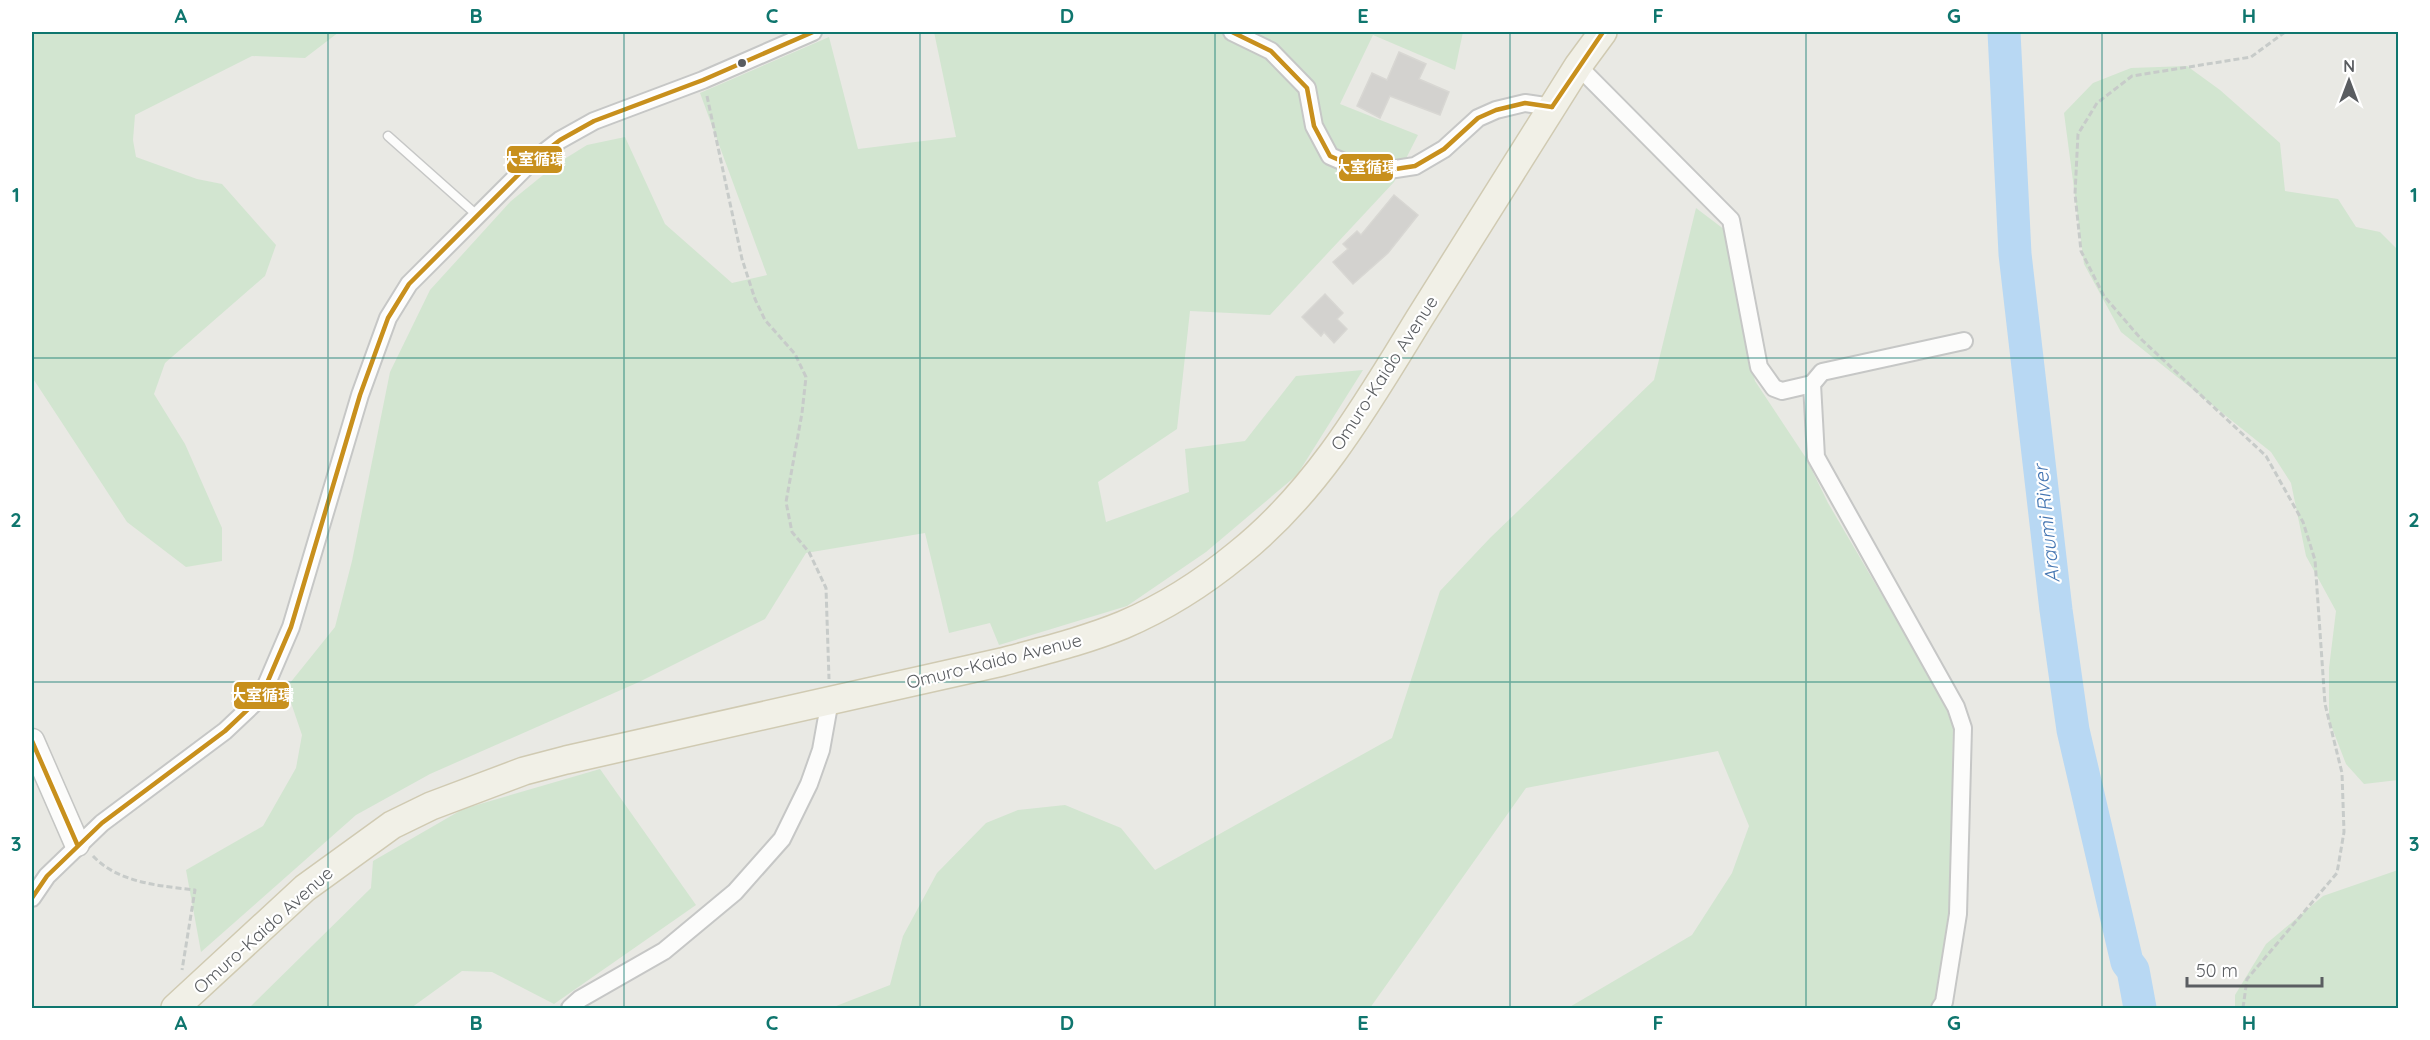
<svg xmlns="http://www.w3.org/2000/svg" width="2430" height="1040" viewBox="0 0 2430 1040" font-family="Quicksand,'Noto Sans JP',sans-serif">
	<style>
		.green { fill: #d2e5d0 }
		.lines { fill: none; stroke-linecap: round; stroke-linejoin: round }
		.river { stroke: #b8d8f3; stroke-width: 33 }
		.building { fill: #d3d2cf; stroke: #d8d7d3; stroke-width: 1.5 }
		.lane-casing { stroke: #c6c7c6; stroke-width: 11 }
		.street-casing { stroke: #c6c7c6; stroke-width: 20 }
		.secondary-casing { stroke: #c5c6c4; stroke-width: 27 }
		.primary-casing { stroke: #d0cab2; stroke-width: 30 }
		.path { stroke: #c7cbc9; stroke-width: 3; stroke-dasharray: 6 3; stroke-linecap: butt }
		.lane { stroke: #fcfcfb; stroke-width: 8 }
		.street { stroke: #fcfcfb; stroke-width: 16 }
		.secondary { stroke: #fcfcfb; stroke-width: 24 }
		.primary { stroke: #f1f0e7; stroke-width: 27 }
		.bus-1-casing { stroke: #fff; stroke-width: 9 }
		.bus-1 { stroke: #c8901d; stroke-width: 4.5 }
		.grid { fill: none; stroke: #0f766e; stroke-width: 1.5; stroke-opacity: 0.55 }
		.bus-dot { fill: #5a5d61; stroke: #fff; stroke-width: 2 }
		.labels { text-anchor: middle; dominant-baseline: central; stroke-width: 4.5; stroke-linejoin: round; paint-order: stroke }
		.street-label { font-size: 18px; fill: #5a5d61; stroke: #fff }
		.water-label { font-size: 20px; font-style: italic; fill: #4576b2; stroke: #fff }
		.line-badge { stroke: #fff; stroke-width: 2 }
		.badge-label { font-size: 16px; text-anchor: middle; font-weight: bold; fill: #fff }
		.neatline { fill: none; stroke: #0f766e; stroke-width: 2 }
		.grid-label { font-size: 20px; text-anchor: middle; font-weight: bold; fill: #0f766e }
	</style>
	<rect width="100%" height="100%" fill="#e9e9e4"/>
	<g class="green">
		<polygon points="32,32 339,32 305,58 252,56 135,115 133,140 136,157 197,179 222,184 276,245 265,276 165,363 154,394 185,444 222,528 222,561 186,567 127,522 32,377"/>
		<polygon points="934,32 1463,32 1455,70 1373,35 1340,104 1418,135 1394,182 1270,315 1190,311 1177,429 1098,482 1106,522 1189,492 1185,449 1245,441 1296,376 1363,370 1297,475 1206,552 1127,606 999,645 990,623 949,633 925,533 806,553 765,619 639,682 430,774 356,815 201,952 186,870 263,826 296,768 302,735 286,688 335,627 352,561 390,372 430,290 511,201 558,163 587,145 625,137 665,224 732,283 767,275 700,93 829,37 858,149 956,137"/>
		<polygon points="2187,66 2220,90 2280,143 2285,191 2338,199 2356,227 2380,232 2398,250 2398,780 2364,784 2346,764 2329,720 2329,668 2336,611 2306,556 2291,483 2271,452 2121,332 2084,264 2064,113 2093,83 2131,68"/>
		<polygon points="1696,208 1725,230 1755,381 1806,458 1828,503 1941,696 1953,727 1950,903 1936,997 1929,1008 1568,1008 1692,935 1732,873 1749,826 1718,751 1526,788 1370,1008 831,1008 890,985 903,936 937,873 986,823 1018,810 1065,805 1121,828 1155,870 1392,738 1440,591 1490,538 1654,380"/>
		<polygon points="600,769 696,905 554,1004 492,972 462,971 411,1008 249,1008 371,888 373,861 463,809"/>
		<polygon points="2398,870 2398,1008 2235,1008 2235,995 2266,944 2323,896"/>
	</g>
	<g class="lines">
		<polyline class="river" points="2004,32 2015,254 2056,610 2073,730 2127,962 2133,970 2140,1008"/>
	</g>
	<g class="building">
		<polygon points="1399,52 1426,64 1419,79 1449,92 1440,115 1390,96 1380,118 1357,106 1372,73 1387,80"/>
		<polygon points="1394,195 1418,215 1388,253 1353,284 1333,262 1348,249 1343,244 1357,231 1361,235"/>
		<polygon points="1325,294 1343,313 1337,319 1347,329 1334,343 1324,332 1321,336 1302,317"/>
	</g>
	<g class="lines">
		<g class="lane-casing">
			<polyline id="lane" points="388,136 478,216"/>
		</g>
		<g class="street-casing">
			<g id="street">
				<polyline points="1232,32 1271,51 1307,88 1314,126 1330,156 1353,166 1389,170 1415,166 1444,149 1478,118 1496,110 1525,103 1552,107"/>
				<polyline points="1578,66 1731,220 1759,367 1774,388 1782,391 1812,384"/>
				<polyline points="32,898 47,876 102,823 225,731 261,697 291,627 360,395 388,318 409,284 530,163 560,140 594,121 703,80 813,32"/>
				<polyline points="570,1008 580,999 664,951 735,892 782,839 809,784 821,750 830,700"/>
				<polyline points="1940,1008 1944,1002 1958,914 1963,728 1956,707 1816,457 1812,384 1822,372 1964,341"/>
			</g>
		</g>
		<g class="secondary-casing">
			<polyline id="secondary" points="32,741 77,844"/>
		</g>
		<g class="primary-casing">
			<path id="primary" d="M175,1008L305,888L392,825L431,806L524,771L566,760L1002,662C1042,651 1084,641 1123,625C1163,608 1204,582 1238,554C1317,491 1367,404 1419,319C1472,235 1525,150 1578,66L1603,32"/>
		</g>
		<g class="path">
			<polyline points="707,96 742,259 755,299 765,320 795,354 806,377 802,413 786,502 792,532 809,552 826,588 829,679"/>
			<path d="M93,856C118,883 161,886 195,890L182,970"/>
			<polyline points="2243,1008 2247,979 2337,873 2344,832 2342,773 2325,704 2315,560 2303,522 2266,456 2142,340 2104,296 2081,251 2075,194 2078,134 2097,103 2132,76 2251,57 2285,32"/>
		</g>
		<use href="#lane" class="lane"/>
		<use href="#street" class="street"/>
		<use href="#secondary" class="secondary"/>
		<use href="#primary" class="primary"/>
		<g class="bus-1-casing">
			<g id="bus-1">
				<polyline points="1232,32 1271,51 1307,88 1314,126 1330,156 1353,166 1389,170 1415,166 1444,149 1478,118 1496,110 1525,103 1552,107"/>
				<polyline points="1552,107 1603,32"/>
				<polyline points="32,741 77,844"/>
				<polyline points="32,898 47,876 102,823 225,731 261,697 291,627 360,395 388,318 409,284 530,163 560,140 594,121 703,80 813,32"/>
			</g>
		</g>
		<use href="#bus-1" class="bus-1"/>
	</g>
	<path class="grid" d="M328,32V1008M624,32V1008M920,32V1008M1215,32V1008M1510,32V1008M1806,32V1008M2102,32V1008M32,358H2398M32,682H2398"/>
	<circle class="bus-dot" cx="742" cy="63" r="5"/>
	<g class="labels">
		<g class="street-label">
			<text transform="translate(1384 373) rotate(-57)">Omuro-Kaido Avenue</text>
			<text transform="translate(994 661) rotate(-14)">Omuro-Kaido Avenue</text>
			<text transform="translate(263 930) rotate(-42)">Omuro-Kaido Avenue</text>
		</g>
		<g class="water-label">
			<text transform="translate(2046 524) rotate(-96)">Araumi River</text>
		</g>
	</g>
	<g class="line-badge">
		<rect x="506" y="145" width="57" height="29" rx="6" fill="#c8901d"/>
		<rect x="1338" y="153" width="56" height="29" rx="6" fill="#c8901d"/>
		<rect x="233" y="681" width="57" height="29" rx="6" fill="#c8901d"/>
	</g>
	<g class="badge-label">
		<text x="534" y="165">大室循環</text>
		<text x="1366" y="173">大室循環</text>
		<text x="262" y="701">大室循環</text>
	</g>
	<rect width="2430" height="1040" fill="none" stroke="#ffffff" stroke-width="66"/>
	<g transform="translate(2349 81)" stroke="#ffffff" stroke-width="4.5" paint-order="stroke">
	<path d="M0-4.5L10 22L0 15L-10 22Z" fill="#5a5d61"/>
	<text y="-9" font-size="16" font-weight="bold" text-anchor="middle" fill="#5a5d61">N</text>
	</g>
	<path d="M2187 977v9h135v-9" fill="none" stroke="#5a5d61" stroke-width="3"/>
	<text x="2196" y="977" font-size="18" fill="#5a5d61" stroke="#ffffff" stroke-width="4.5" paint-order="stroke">50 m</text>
	<rect x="33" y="33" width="2364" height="974" class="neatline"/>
	<g class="grid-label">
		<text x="181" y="23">A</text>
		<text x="476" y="23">B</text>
		<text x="772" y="23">C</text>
		<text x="1067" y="23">D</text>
		<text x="1363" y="23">E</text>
		<text x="1658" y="23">F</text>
		<text x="1954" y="23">G</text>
		<text x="2249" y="23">H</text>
		<text x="16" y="202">1</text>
		<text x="2414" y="202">1</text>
		<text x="16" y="527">2</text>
		<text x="2414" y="527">2</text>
		<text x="16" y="851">3</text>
		<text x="2414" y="851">3</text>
		<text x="181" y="1030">A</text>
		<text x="476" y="1030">B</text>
		<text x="772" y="1030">C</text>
		<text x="1067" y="1030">D</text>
		<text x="1363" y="1030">E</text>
		<text x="1658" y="1030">F</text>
		<text x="1954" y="1030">G</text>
		<text x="2249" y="1030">H</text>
	</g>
</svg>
